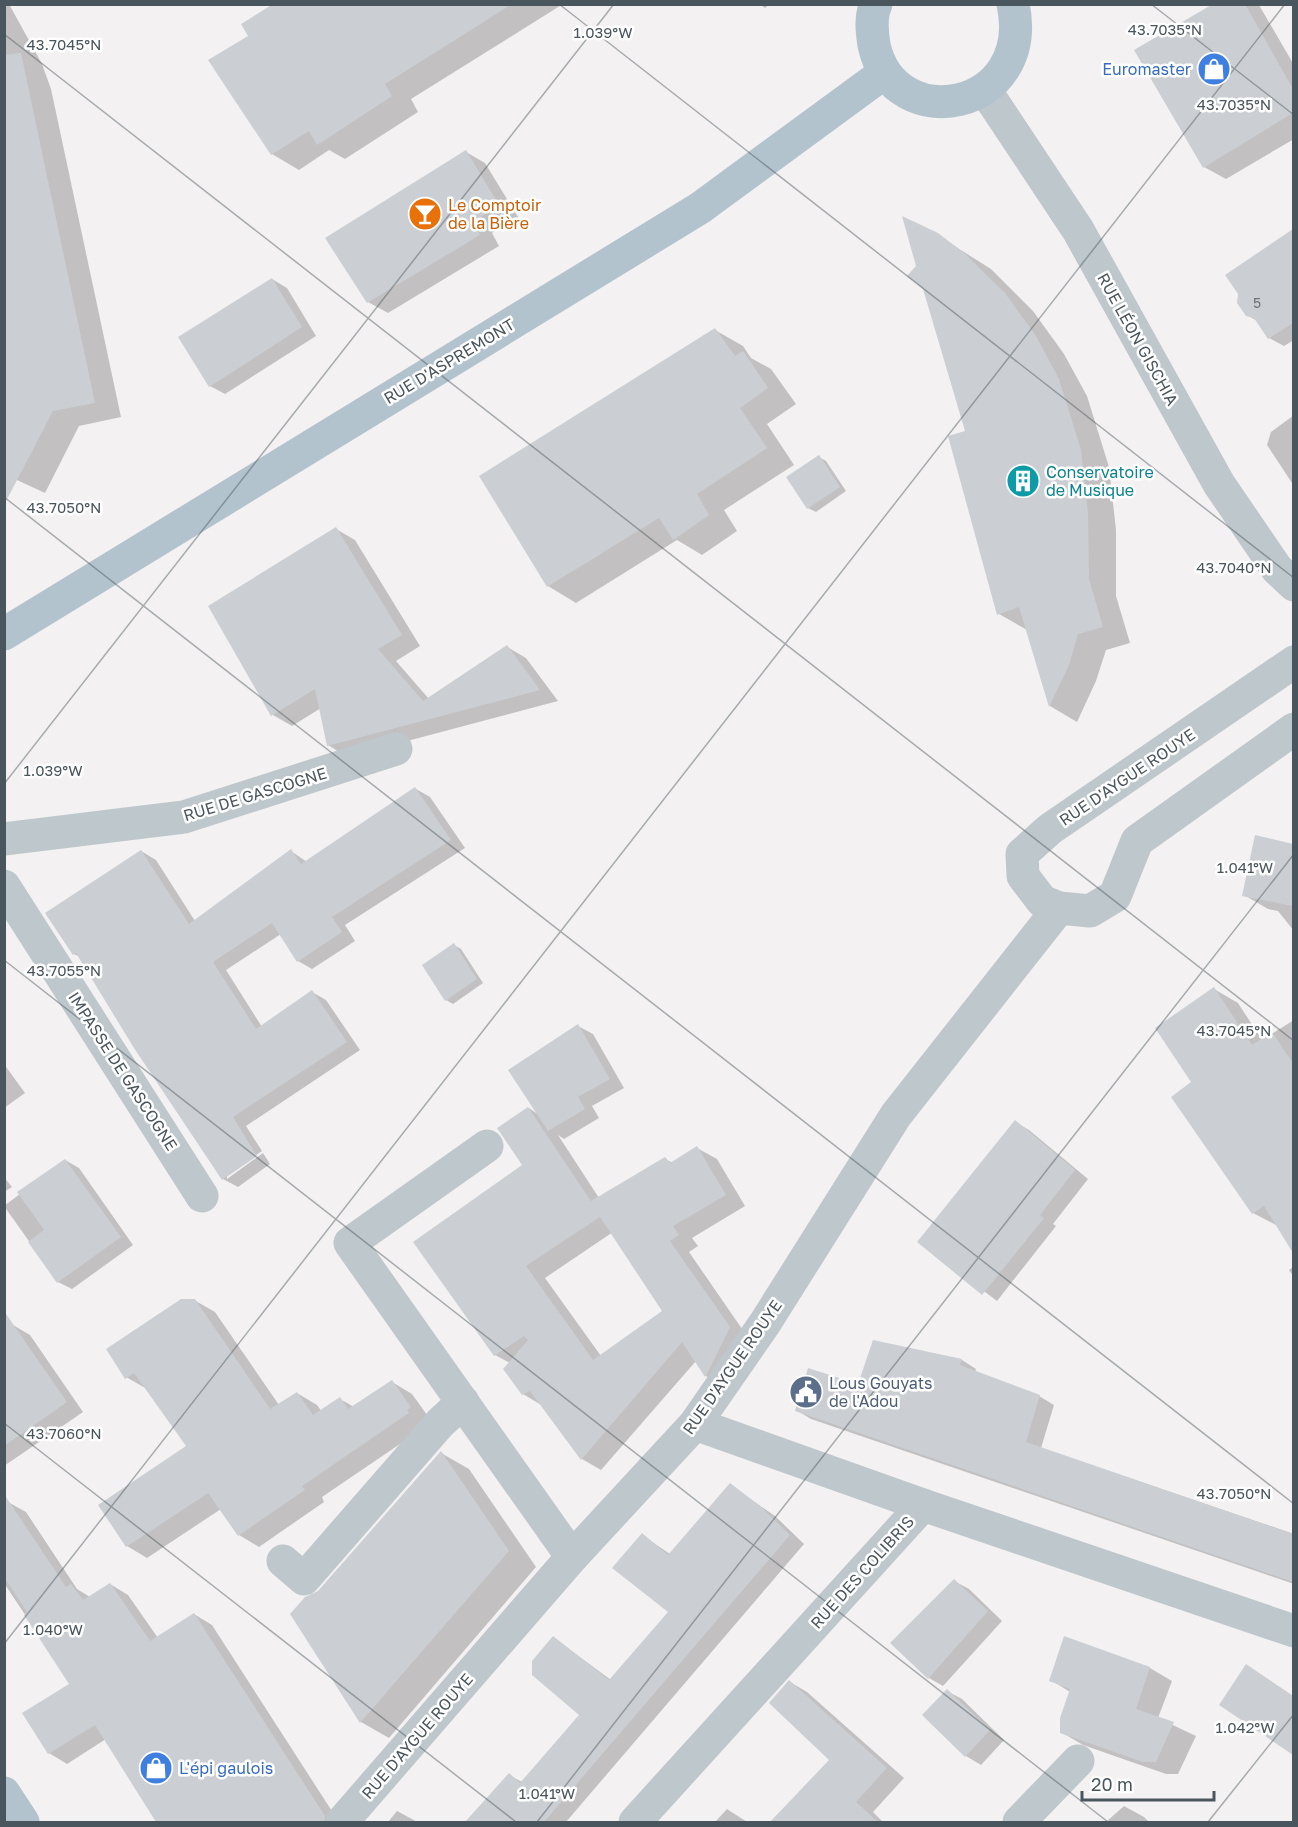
<svg xmlns="http://www.w3.org/2000/svg" width="1298" height="1827" viewBox="0 0 1298 1827" font-family="'Golos Text',sans-serif">
	<style>
		.shadow { fill: #0003; fill-rule: evenodd }
		.building { fill: #cbcfd3; fill-rule: evenodd }
		.lines { fill: none; stroke-linecap: round; stroke-linejoin: round }
		.minor { stroke: #bec7cc; stroke-width: 33 }
		.major { stroke: #b3c3cd; stroke-width: 33 }
		.ticks { fill: none; stroke: #4a565d; stroke-width: 1.5; stroke-opacity: 0.45 }
		.labels { text-anchor: middle; dominant-baseline: central; stroke-width: 5; stroke-linejoin: round; paint-order: stroke }
		.number-label { font-size: 14px; fill: #6a747a }
		.shop-label { font-size: 16px; fill: #366cbe; stroke: #fff; text-anchor: end }
		.food-label { font-size: 16px; fill: #c56008; stroke: #fff; text-anchor: start }
		.street-label { font-size: 16px; fill: #4a565d; stroke: #fff }
		.culture-label { font-size: 16px; fill: #0d838f; stroke: #fff; text-anchor: start }
		.service-label { font-size: 16px; fill: #4e5e75; stroke: #fff; text-anchor: start }
		.ticks-label { font-size: 15px; text-anchor: middle; fill: #4a565d; stroke: #fff; stroke-width: 5; stroke-linejoin: round; paint-order: stroke }
	</style>
	<rect width="100%" height="100%" fill="#f3f1f1"/>
	<g class="shadow">
		<polygon points="4,4 9,4 42,64 51,89 121,417 79,426 45,493 4,474"/>
		<polygon points="276,4 563,4 411,99 418,112 345,159 329,150 299,170 272,154 251,37"/>
		<polygon points="759,4 770,4 765,8"/>
		<polygon points="1216,4 1259,5 1294,65 1294,139 1226,179 1204,167"/>
		<polygon points="466,152 485,163 518,217 492,233 499,246 388,313 368,302"/>
		<polygon points="937,235 991,269 1033,311 1064,354 1087,396 1109,467 1116,530 1116,596 1130,643 1106,650 1096,681 1077,722 1050,706 1027,630 999,614 966,432 917,266"/>
		<polygon points="1287,235 1294,239 1294,340 1284,346 1269,338 1259,322 1247,315"/>
		<polygon points="272,279 287,288 316,336 225,394 210,386"/>
		<polygon points="715,330 743,346 751,358 771,369 796,404 767,424 794,465 724,510 737,531 702,555 677,540 576,603 548,586"/>
		<polygon points="1294,415 1294,486 1267,445 1271,432"/>
		<polygon points="819,457 826,461 846,491 816,512 808,508"/>
		<polygon points="336,529 355,540 420,646 396,661 429,699 507,647 526,658 558,701 347,757 328,745 321,708 292,726 273,715"/>
		<polygon points="416,789 430,797 465,848 345,925 355,941 312,969 298,961 281,934 226,970 262,1027 312,992 326,1000 360,1050 246,1126 262,1151 227,1175 227,1179 263,1153 270,1164 238,1187 223,1179 135,1047 80,957 74,954 141,851 156,860 195,921 291,851 307,862"/>
		<polygon points="1257,837 1294,845 1294,931 1278,911 1268,909 1244,895"/>
		<polygon points="454,945 461,949 483,983 453,1004 446,1000"/>
		<polygon points="1214,989 1238,1003 1262,1040 1294,1020 1294,1250 1278,1226 1253,1213 1193,1082"/>
		<path d="M578,1026L593,1034L624,1088L592,1106L599,1118L564,1139L558,1135L599,1198L665,1159L673,1163L697,1148L717,1159L745,1206L692,1238L698,1246L689,1252L749,1339L725,1387L706,1376L696,1361L601,1470L582,1459L543,1406L523,1394L505,1369L510,1363L495,1355L524,1165L529,1108L539,1115ZM613,1232L664,1311L601,1356L545,1278Z"/>
		<polygon points="4,1064 25,1093 4,1108"/>
		<polygon points="1015,1122 1029,1130 1088,1179 1053,1224 1056,1226 997,1301 919,1242"/>
		<polygon points="65,1160 79,1168 133,1245 72,1289 58,1282 4,1206"/>
		<polygon points="4,1177 12,1187 4,1192"/>
		<polygon points="1294,1266 1294,1277 1289,1270"/>
		<polygon points="194,1300 215,1312 279,1405 297,1393 317,1405 322,1412 340,1399 354,1407 392,1382 412,1394 430,1419 428,1425 322,1497 324,1502 259,1547 239,1535 221,1509 147,1558 127,1546 188,1446 147,1389 126,1377"/>
		<polygon points="13,1325 30,1335 83,1412 4,1466 4,1330"/>
		<polygon points="874,1341 962,1360 976,1369 975,1372 1039,1396 1054,1405 1041,1448 1294,1534 1294,1584 811,1419 796,1410 859,1386"/>
		<polygon points="441,1453 469,1469 536,1567 389,1738 361,1722 292,1614 319,1593"/>
		<polygon points="730,1485 775,1516 804,1544 566,1822 467,1822 509,1775 522,1782 581,1715 554,1638 611,1680 670,1612 642,1535 670,1554"/>
		<polygon points="8,1502 26,1512 77,1589 90,1597 110,1584 128,1595 158,1638 194,1614 212,1625 339,1822 158,1822 106,1739 67,1764 49,1753 71,1684 4,1583 4,1504"/>
		<polygon points="954,1581 969,1589 1002,1621 943,1686 929,1678"/>
		<polygon points="1150,1668 1172,1681 1158,1718 1196,1736 1178,1774 1166,1774 1083,1745 1061,1732 1070,1692 1051,1680"/>
		<polygon points="1260,1674 1294,1697 1294,1753 1221,1705"/>
		<polygon points="790,1682 807,1692 904,1778 873,1812 883,1822 772,1822 831,1759"/>
		<polygon points="947,1691 962,1699 1004,1740 981,1765 966,1756 924,1715"/>
		<polygon points="1124,1806 1144,1817 1149,1822 1106,1822"/>
		<polygon points="727,1809 744,1820 747,1822 715,1822"/>
		<polygon points="397,1811 412,1819 417,1822 388,1822"/>
	</g>
	<g class="building">
		<polygon points="273,4 512,4 385,84 392,96 317,145 309,131 271,155 208,60 248,36 241,24"/>
		<polygon points="1213,4 1245,4 1293,89 1293,113 1203,168 1134,50"/>
		<polygon points="21,53 95,403 53,411 4,505 4,55"/>
		<polygon points="466,150 499,205 473,222 480,235 367,303 325,238"/>
		<polygon points="902,216 938,233 963,252 1005,293 1036,336 1059,379 1081,450 1088,513 1089,579 1103,627 1078,634 1069,665 1049,707 1019,607 997,615 948,436 965,431 923,289 907,276 916,266"/>
		<polygon points="1293,229 1293,323 1268,339 1254,318 1246,316 1237,303 1238,294 1225,275"/>
		<polygon points="272,278 302,327 209,387 178,337"/>
		<polygon points="715,328 735,356 743,351 768,388 740,408 767,448 697,494 709,515 673,540 659,518 547,587 479,476"/>
		<polygon points="819,455 840,487 807,509 786,477"/>
		<polygon points="336,527 402,635 378,649 423,701 507,645 540,690 327,746 315,689 271,716 208,606"/>
		<polygon points="415,787 451,840 332,917 342,932 297,962 272,923 213,962 256,1029 312,990 347,1042 233,1117 257,1156 222,1180 134,1048 76,953 73,955 45,913 141,850 189,924 291,849 301,864"/>
		<polygon points="1255,835 1293,844 1293,906 1242,896"/>
		<polygon points="454,943 477,979 445,1001 422,965"/>
		<polygon points="1214,987 1252,1045 1272,1032 1293,1063 1293,1253 1264,1206 1252,1214 1171,1097 1191,1082 1155,1028"/>
		<polygon points="578,1024 610,1079 578,1097 585,1109 548,1131 508,1070"/>
		<path d="M528,1107L591,1201L665,1157L670,1163L697,1146L726,1195L673,1226L679,1235L670,1241L730,1327L708,1372L705,1377L682,1342L581,1460L530,1391L522,1395L503,1369L528,1340L524,1336L494,1356L413,1242L522,1165L497,1128ZM600,1217L662,1311L593,1360L526,1266Z"/>
		<polygon points="1015,1120 1075,1170 1040,1215 1044,1218 982,1295 917,1242"/>
		<polygon points="65,1159 121,1237 57,1283 28,1242 44,1230 17,1192"/>
		<polygon points="181,1299 195,1299 270,1409 297,1392 313,1415 340,1397 348,1409 392,1380 411,1407 407,1410 409,1413 302,1486 305,1490 238,1536 208,1493 126,1547 98,1505 186,1446 134,1373 125,1379 106,1349"/>
		<polygon points="4,1311 67,1402 4,1446"/>
		<polygon points="873,1340 962,1359 960,1365 1040,1395 1026,1442 1293,1534 1293,1582 795,1411 808,1368 858,1384"/>
		<polygon points="441,1451 509,1551 360,1723 290,1614 305,1597 318,1591"/>
		<polygon points="730,1483 760,1506 790,1535 544,1822 465,1822 509,1773 520,1783 579,1715 532,1675 532,1661 553,1636 609,1680 668,1612 612,1568 642,1533 668,1555"/>
		<polygon points="4,1494 66,1587 71,1584 83,1600 110,1583 150,1641 194,1613 325,1816 324,1822 156,1822 95,1725 48,1754 22,1713 69,1684 24,1615 27,1612 4,1577"/>
		<polygon points="954,1579 988,1611 928,1679 890,1643"/>
		<polygon points="1064,1636 1150,1667 1136,1709 1174,1722 1156,1762 1143,1762 1060,1733 1060,1718 1070,1689 1049,1681"/>
		<polygon points="1246,1664 1293,1696 1293,1755 1219,1705"/>
		<polygon points="789,1680 887,1768 856,1802 878,1822 770,1822 829,1760 769,1703"/>
		<polygon points="947,1689 990,1730 965,1757 922,1715"/>
	</g>
	<g class="lines">
		<g class="minor">
			<polyline points="985,90 1078,230 1219,484 1277,569 1294,585"/>
			<polyline points="1294,662 1050,829 1022,854 1023,876 1042,901 1059,908 1090,911 1115,896 1137,841 1294,729"/>
			<polyline points="4,839 184,817 396,749"/>
			<polyline points="4,886 202,1196"/>
			<polyline points="487,1146 350,1243 572,1557"/>
			<polyline points="695,1424 923,1505"/>
			<polyline points="283,1561 304,1579 440,1423 463,1402"/>
			<polyline points="342,1822 572,1557 695,1424 765,1323 896,1115 1059,908"/>
			<polyline points="635,1822 923,1505 1294,1631"/>
			<polyline points="1019,1822 1078,1761"/>
		</g>
		<g class="major">
			<path d="M876,4C870,17 872,32 874,45C894,138 1036,111 1013,4"/>
			<polyline points="4,634 700,208 884,73"/>
			<polyline points="4,1793 23,1822"/>
		</g>
	</g>
	<path class="ticks" d="M559,4L1294,578M1151,4L1294,115M4,34L1294,1041M4,497L1294,1504M4,784L614,4M4,960L1108,1822M4,1423L516,1822M4,1644L1285,4M537,1822L1294,854M1208,1822L1294,1714"/>
	<defs>
		<g id="shop-disc" transform="scale(1.725)"><circle r="9.5" fill="#3f7fe0" stroke="#fff"/><path d="M-5-2.5h2.3a2.7 3.5 0 0 1 5.4 0H5L5.5 6h-11ZM-1.5-2.5h3a1.5 2.3 0 0 0-3 0Z" fill="#fff"/></g>
		<g id="bar-disc" transform="scale(1.725)"><circle r="9.5" fill="#e8710a" stroke="#fff"/><path d="M-6-5H6L.8 .8V4.5H3.5V6h-7V4.5H-.8V.8Z" fill="#fff"/></g>
		<g id="building-disc" transform="scale(1.725)"><circle r="9.5" fill="#0f9aa8" stroke="#fff"/><path d="M-4-6H4V6H1V3H-1V6H-4ZM-2.5-4.3h1.7v1.8h-1.7ZM.8-4.3h1.7v1.8H.8ZM-2.5-1h1.7V.8h-1.7ZM.8-1h1.7V.8H.8Z" fill="#fff"/></g>
		<g id="civic-disc" transform="scale(1.725)"><circle r="9.5" fill="#5c6f8a" stroke="#fff"/><path d="M-.6-6.5H3V-4.5H.6V-3L4-1V1h2V6H-6V1h2V-1L-.6-3ZM-1.2 2.5V6h2.4V2.5Z" fill="#fff"/></g>
	</defs>
	<g fill-rule="evenodd">
		<use href="#shop-disc" x="1214" y="69"/>
		<use href="#bar-disc" x="425" y="214"/>
		<use href="#building-disc" x="1023" y="481"/>
		<use href="#civic-disc" x="806" y="1392"/>
		<use href="#shop-disc" x="156" y="1768"/>
	</g>
	<g class="labels">
		<g class="number-label">
			<text x="1257" y="302">5</text>
		</g>
		<g class="shop-label">
			<text x="1191" y="69">Euromaster</text>
			<text x="179" y="1768" text-anchor="start">L'épi gaulois</text>
		</g>
		<g class="food-label">
			<text x="448" y="205">Le Comptoir<tspan x="448" dy="18">de la Bière</tspan></text>
		</g>
		<g class="street-label">
			<text transform="translate(1138 339) rotate(61)">RUE LÉON GISCHIA</text>
			<text transform="translate(449 361) rotate(-31)">RUE D'ASPREMONT</text>
			<text transform="translate(1127 777) rotate(-34)">RUE D'AYGUE ROUYE</text>
			<text transform="translate(255 794) rotate(-17)">RUE DE GASCOGNE</text>
			<text transform="translate(123 1071) rotate(57)">IMPASSE DE GASCOGNE</text>
			<text transform="translate(732 1367) rotate(-55)">RUE D'AYGUE ROUYE</text>
			<text transform="translate(862 1572) rotate(-48)">RUE DES COLIBRIS</text>
			<text transform="translate(417 1736) rotate(-49)">RUE D'AYGUE ROUYE</text>
		</g>
		<g class="culture-label">
			<text x="1046" y="472">Conservatoire<tspan x="1046" dy="18">de Musique</tspan></text>
		</g>
		<g class="service-label">
			<text x="829" y="1383">Lous Gouyats<tspan x="829" dy="18">de l'Adou</tspan></text>
		</g>
	</g>
	<g class="ticks-label">
		<text x="1165" y="35">43.7035°N</text>
		<text x="603" y="38">1.039°W</text>
		<text x="64" y="50">43.7045°N</text>
		<text x="1234" y="110">43.7035°N</text>
		<text x="64" y="513">43.7050°N</text>
		<text x="1234" y="573">43.7040°N</text>
		<text x="53" y="776">1.039°W</text>
		<text x="1245" y="873">1.041°W</text>
		<text x="64" y="976">43.7055°N</text>
		<text x="1234" y="1036">43.7045°N</text>
		<text x="64" y="1439">43.7060°N</text>
		<text x="1234" y="1499">43.7050°N</text>
		<text x="53" y="1635">1.040°W</text>
		<text x="1245" y="1733">1.042°W</text>
		<text x="547" y="1799">1.041°W</text>
	</g>
	<rect width="1298" height="1827" fill="none" stroke="#4a565d" stroke-width="12"/>
	<path d="M1082 1791v9h132v-9" fill="none" stroke="#4a565d" stroke-width="3"/>
	<text x="1091" y="1791" font-size="18" fill="#4a565d" stroke="#ffffff" stroke-width="4.5" paint-order="stroke">20 m</text>
</svg>
